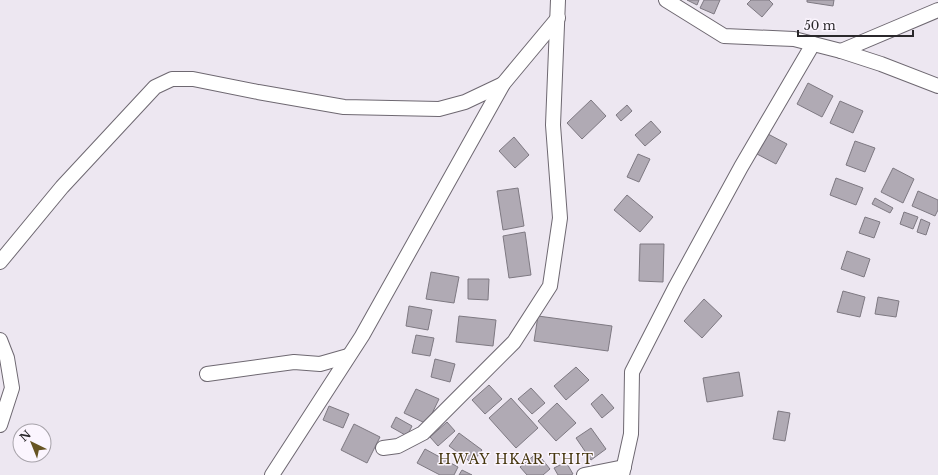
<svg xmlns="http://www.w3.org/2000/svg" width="938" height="475" viewBox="0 0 938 475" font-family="'Libre Baskerville',serif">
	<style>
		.building { fill: #b0aab4; stroke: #7e7982 }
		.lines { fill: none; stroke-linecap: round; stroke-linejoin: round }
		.street-casing { stroke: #6e6871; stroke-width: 16 }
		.street { stroke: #fff; stroke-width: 14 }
		.labels { text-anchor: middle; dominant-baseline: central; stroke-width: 3; stroke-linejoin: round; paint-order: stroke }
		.quarter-label { font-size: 14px; letter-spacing: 1px; fill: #46370f; stroke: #fbf5fe }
	</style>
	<rect width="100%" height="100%" fill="#ede7f1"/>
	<g class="building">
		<polygon points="687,0 699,0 697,5"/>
		<polygon points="704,0 720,0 714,14 700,8"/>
		<polygon points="751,0 769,0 773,4 762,17 747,4"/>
		<polygon points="807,0 834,0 833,6 807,2"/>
		<polygon points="808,83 833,96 822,117 797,104"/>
		<polygon points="591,100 606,116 582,139 567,123"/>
		<polygon points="840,101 863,111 853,133 830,123"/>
		<polygon points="627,105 632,111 621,121 616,115"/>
		<polygon points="651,121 661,132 645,146 635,135"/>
		<polygon points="768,134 787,144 776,164 757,154"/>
		<polygon points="514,137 529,155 515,168 499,151"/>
		<polygon points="855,141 875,148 865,172 846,165"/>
		<polygon points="638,154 650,159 639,182 627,177"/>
		<polygon points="893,168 914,179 903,203 881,192"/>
		<polygon points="836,178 863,188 856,205 830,195"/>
		<polygon points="518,188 524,226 503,230 497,191"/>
		<polygon points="918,191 938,200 938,210 935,216 912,206"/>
		<polygon points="627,195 653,217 640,232 614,210"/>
		<polygon points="875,198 893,208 890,213 872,204"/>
		<polygon points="904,212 918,217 913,229 900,224"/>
		<polygon points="865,217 880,222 874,238 859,233"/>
		<polygon points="921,219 930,223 926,235 917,232"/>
		<polygon points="525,232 531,275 509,278 503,236"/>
		<polygon points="640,244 664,244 663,282 639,281"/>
		<polygon points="847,251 870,259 864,277 841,269"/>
		<polygon points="431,272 459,277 454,303 426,299"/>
		<polygon points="468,279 489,279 488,300 468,299"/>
		<polygon points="843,291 865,297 860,317 837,312"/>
		<polygon points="878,297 899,301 896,317 875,314"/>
		<polygon points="704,299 722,316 702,338 684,321"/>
		<polygon points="409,306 432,310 428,330 406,326"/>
		<polygon points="459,316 496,320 493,346 456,342"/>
		<polygon points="538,316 612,326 608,351 534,341"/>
		<polygon points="416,335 434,338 430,356 412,353"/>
		<polygon points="435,359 455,364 450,382 431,377"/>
		<polygon points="576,367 589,380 566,400 554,386"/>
		<polygon points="739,372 743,396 707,402 703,378"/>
		<polygon points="489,385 502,399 485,414 472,400"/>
		<polygon points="531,388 545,403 532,414 518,399"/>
		<polygon points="416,389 439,399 427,424 404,413"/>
		<polygon points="602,394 614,408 602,418 591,404"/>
		<polygon points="511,398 538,428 516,448 489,418"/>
		<polygon points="557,403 576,423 556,441 538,421"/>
		<polygon points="329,406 349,414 343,428 323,420"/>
		<polygon points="778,411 790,413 785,441 773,439"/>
		<polygon points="396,417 412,426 407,436 391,427"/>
		<polygon points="447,422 455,431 438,446 430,437"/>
		<polygon points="354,424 380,437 367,463 341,450"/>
		<polygon points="591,428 606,449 591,460 576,438"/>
		<polygon points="459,433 482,450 472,463 449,446"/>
		<polygon points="425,449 458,467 454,475 440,475 417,463"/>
		<polygon points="537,453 550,469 543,475 527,475 520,467"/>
		<polygon points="566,462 573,474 571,475 558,475 554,468"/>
		<polygon points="462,470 472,475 459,475"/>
	</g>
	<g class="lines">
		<g class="street-casing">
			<g id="street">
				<polyline points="666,0 724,36 794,39 841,51 881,64 938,86"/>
				<polyline points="841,51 938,10"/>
				<polyline points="0,262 62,187 155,87 172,79 193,79 258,92 344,107 439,109 465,102 503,84"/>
				<polyline points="0,340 7,358 12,388 0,425"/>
				<polyline points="207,374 294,362 320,364 348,356"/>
				<polyline points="383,448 398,446 423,433 514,342 550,286 560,218 553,125 558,0"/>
				<polyline points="272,475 362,336 503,84 558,18"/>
				<polyline points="584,475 624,467"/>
				<polyline points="622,475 631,434 632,372 676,286 741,167 813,44"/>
			</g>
		</g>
		<use href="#street" class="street"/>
	</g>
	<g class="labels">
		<g class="quarter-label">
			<text x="516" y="459">HWAY HKAR THIT</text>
		</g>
	</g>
	<g transform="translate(32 443) rotate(317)"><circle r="19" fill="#fbf5fe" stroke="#a7a3aa"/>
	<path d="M0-3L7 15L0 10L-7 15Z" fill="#675422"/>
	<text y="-6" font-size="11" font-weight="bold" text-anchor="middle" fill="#2a282b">N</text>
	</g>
	<path d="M798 30v6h115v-6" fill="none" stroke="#2a282b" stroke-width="2"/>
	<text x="804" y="30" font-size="12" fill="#2a282b" stroke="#fbf5fe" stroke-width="3" paint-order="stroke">50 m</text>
</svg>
